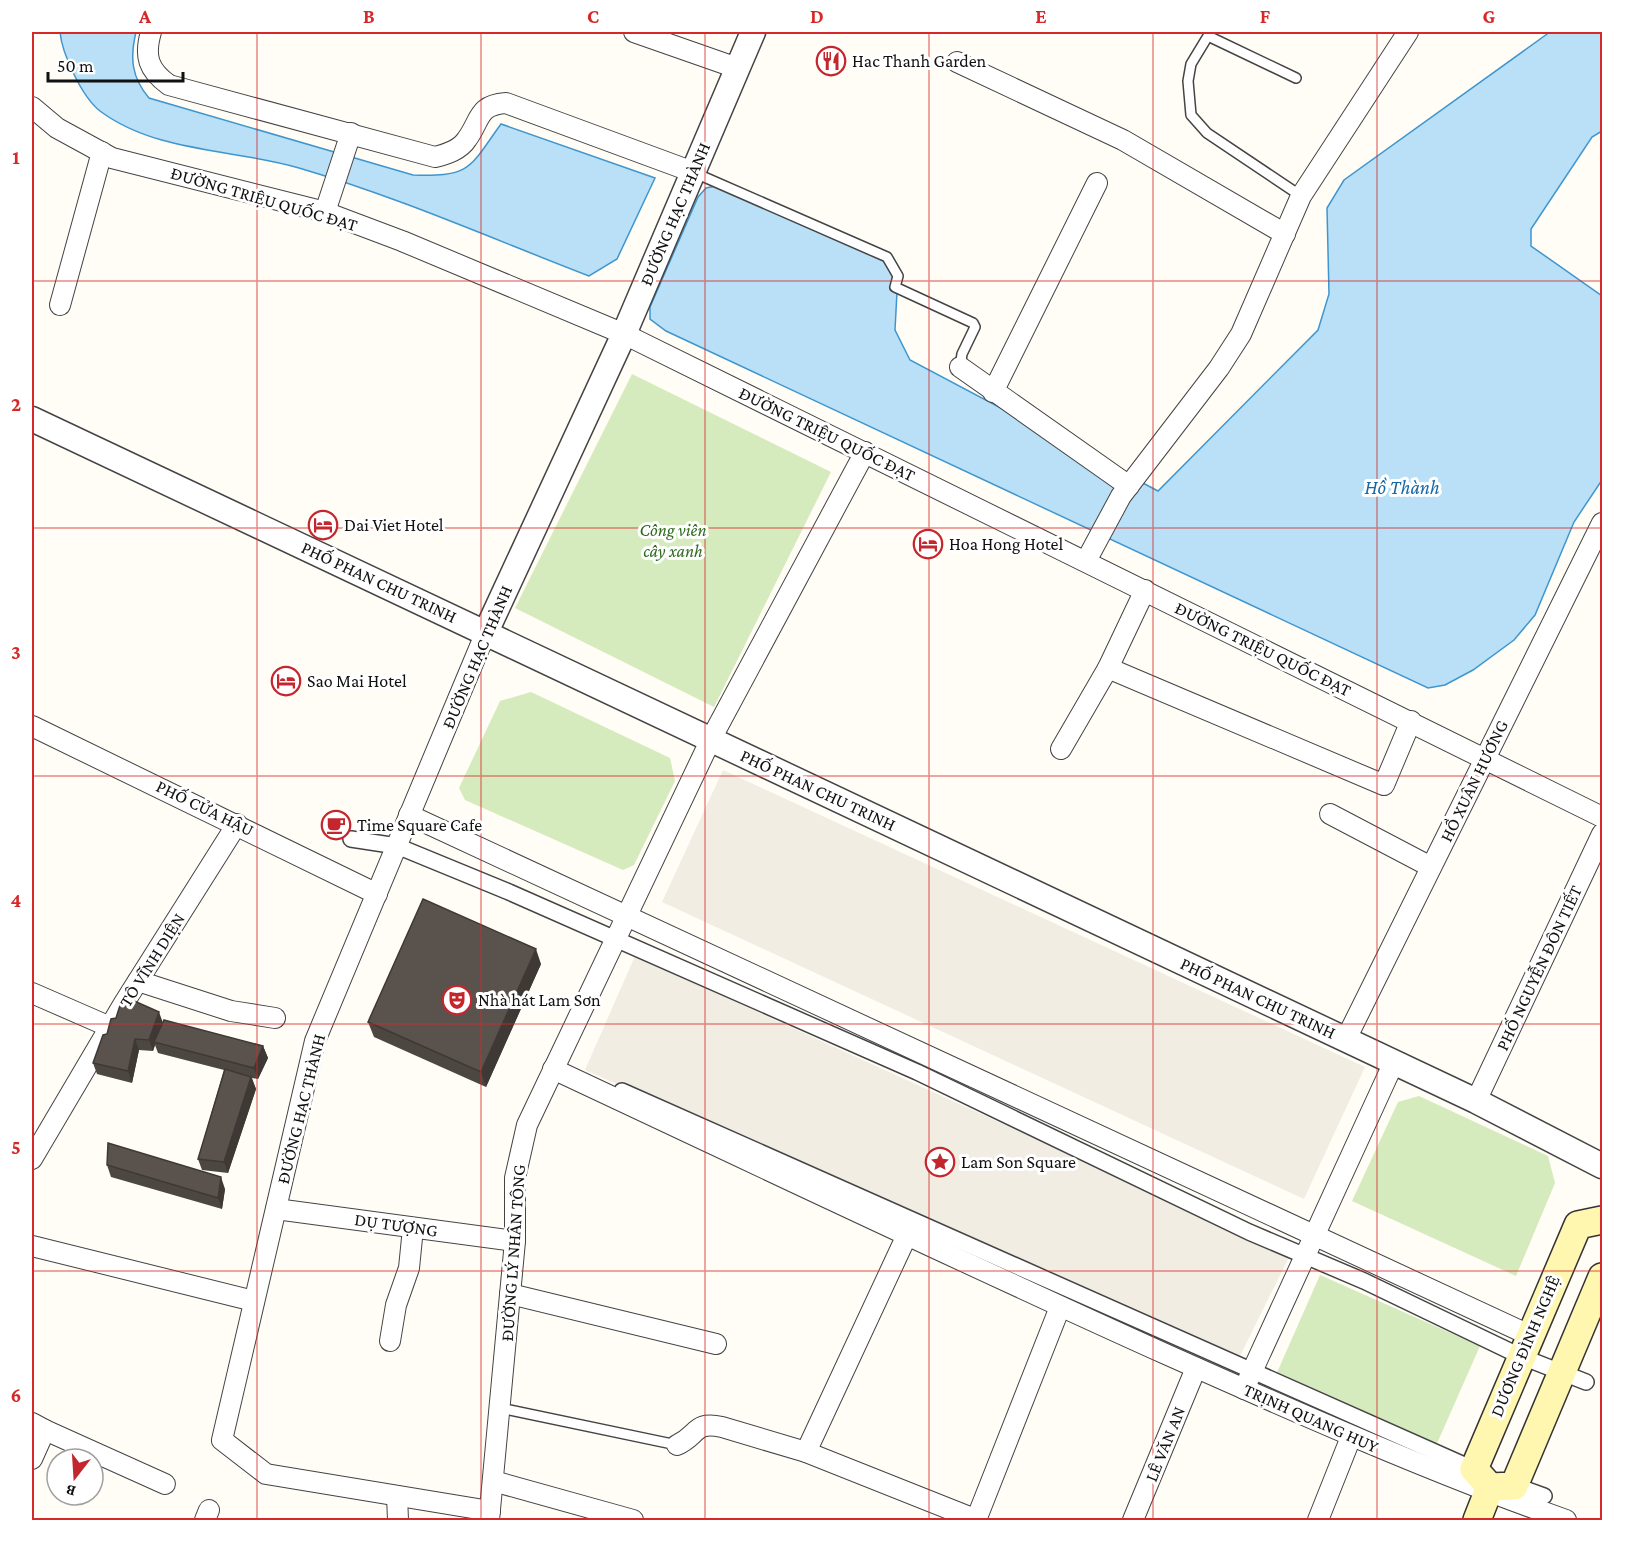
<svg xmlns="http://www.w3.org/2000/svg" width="1634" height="1552" viewBox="0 0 1634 1552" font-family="'Crimson Pro',serif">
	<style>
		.green { fill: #d5ebbd }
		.plaza { fill: #f1ede2 }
		.water { fill: #b9e0f7; stroke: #3f96cf; stroke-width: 1.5 }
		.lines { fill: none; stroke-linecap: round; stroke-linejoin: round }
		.service-casing { stroke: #444; stroke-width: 12 }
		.pedestrian-casing { stroke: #444; stroke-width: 18 }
		.minor-casing { stroke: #444; stroke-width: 22 }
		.tertiary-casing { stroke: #444; stroke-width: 27 }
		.secondary-casing { stroke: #333; stroke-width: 30 }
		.service { stroke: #fff; stroke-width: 9 }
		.pedestrian { stroke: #fff; stroke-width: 15 }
		.minor { stroke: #fff; stroke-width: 20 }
		.tertiary { stroke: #fff; stroke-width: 24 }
		.secondary { stroke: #fff6b0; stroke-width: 27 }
		.wall { fill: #4d4742 }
		.shaded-wall { fill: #3f3936 }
		.building { fill: #5a524d; stroke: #3f3936; stroke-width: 1.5 }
		.grid { fill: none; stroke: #d62828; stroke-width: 1.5; stroke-opacity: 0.55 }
		.labels { text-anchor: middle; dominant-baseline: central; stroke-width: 6; stroke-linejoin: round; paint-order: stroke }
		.poi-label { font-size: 18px; fill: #111; stroke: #fff; text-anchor: start }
		.street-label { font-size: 18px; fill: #111; stroke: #fff }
		.park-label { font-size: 18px; font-style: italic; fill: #2f6b1f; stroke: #fff }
		.water-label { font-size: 20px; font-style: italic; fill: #1768a6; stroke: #fff }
		.neatline { fill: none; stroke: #d62828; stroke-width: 2 }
		.grid-label { font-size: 20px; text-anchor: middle; font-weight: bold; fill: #d62828 }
	</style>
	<rect width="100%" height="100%" fill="#fffdf5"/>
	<g class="green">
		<polygon points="632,374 831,472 714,707 515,608"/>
		<polygon points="531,692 670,758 675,781 634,865 623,870 465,800 459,788 500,701"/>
		<polygon points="1419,1096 1548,1156 1555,1183 1516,1276 1352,1201 1398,1102"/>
		<polygon points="1320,1275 1480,1346 1435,1448 1275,1377"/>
	</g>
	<g class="plaza">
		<polygon points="723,770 1365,1067 1304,1199 662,902"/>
		<polygon points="635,956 1290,1255 1238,1360 585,1070"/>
	</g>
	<g class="water">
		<path d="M60,32H136C130,57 131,77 149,98L413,175C472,177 469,168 501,124L655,178L617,259L589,276C493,239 398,197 299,168C235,149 156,153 100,111C82,97 62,54 60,32Z"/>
		<polygon points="1550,32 1602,32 1602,131 1592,137 1531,229 1531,246 1602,296 1602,480 1574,522 1535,615 1514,640 1473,670 1445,685 1428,688 666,331 650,319 650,307 698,197 706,188 721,185 882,258 898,273 895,330 910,360 1158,491 1318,330 1329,294 1327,208 1344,180"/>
	</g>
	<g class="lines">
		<g class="service-casing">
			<g id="service">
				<polyline points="1296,78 1208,36 1191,64 1188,81 1191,115 1207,133 1301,196"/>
				<polyline points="695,173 887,257 898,276 895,287 973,323 975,327 962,354 960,367"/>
				<polyline points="500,1408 677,1445"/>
			</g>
		</g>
		<g class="pedestrian-casing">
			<g id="pedestrian">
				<polyline points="351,839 397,846 509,892 917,1072 1249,1232 1364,1281 1520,1356 1586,1382"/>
				<polyline points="622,1091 1480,1472"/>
				<polyline points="1508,1483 1544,1496"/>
			</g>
		</g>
		<g class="minor-casing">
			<g id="minor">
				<path d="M151,32C144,56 148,70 169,85L435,157C447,154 460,150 467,139C481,120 477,105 506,103L693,172"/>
				<polyline points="634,32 737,68"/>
				<polyline points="957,62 1123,140 1285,234"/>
				<polyline points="32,107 57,128 112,158 325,212 402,241 624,334 1602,817"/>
				<polyline points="325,212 351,133"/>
				<polyline points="60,305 102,152"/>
				<polyline points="960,367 1129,486"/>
				<polyline points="993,392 1097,183"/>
				<polyline points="1086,561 1121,496 1219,368 1241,334 1301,196 1408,32"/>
				<polyline points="486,632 315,1041 222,1440 266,1474 490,1511"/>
				<polyline points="1108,668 1384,785 1411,721"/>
				<polyline points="32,726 377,894"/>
				<polyline points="1061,749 1108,668 1145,590"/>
				<polyline points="1330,814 1431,867"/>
				<polyline points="409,815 1529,1335"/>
				<polyline points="138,981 231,1011 275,1018"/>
				<polyline points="32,993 110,1027"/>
				<polyline points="1346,1039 1602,523"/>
				<path d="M553,1069C758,1165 963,1263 1170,1356C1300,1414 1431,1472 1566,1520"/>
				<polyline points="1476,1101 1602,834"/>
				<polyline points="32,1159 124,1003 237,824"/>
				<polyline points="276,1209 515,1241"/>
				<polyline points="32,1246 254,1301"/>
				<polyline points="510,1294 716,1344"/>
				<polyline points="390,1341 396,1305 409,1268 413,1228"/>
				<polyline points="1244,1389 1394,1062"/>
				<polyline points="32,1423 45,1430 32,1459"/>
				<polyline points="45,1430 165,1484"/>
				<path d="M677,1445C699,1435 693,1421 722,1427L806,1452L977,1520"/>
				<polyline points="806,1452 907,1235"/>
				<polyline points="493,1481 633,1520"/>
				<polyline points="397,1496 398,1520"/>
				<polyline points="205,1520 209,1510"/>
				<polyline points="489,1520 515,1241 515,1178 527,1125 711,739 865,452"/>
				<polyline points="976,1520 1060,1307"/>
				<polyline points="1133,1520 1196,1368"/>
				<polyline points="1318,1520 1351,1437"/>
			</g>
		</g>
		<g class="tertiary-casing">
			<g id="tertiary">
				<polyline points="32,419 1476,1101 1602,1166"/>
				<polyline points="486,632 624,334 753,32"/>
			</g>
		</g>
		<g class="secondary-casing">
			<g id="secondary">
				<polyline points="1490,1487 1474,1469 1578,1225 1602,1220"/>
				<polyline points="1490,1487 1514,1486 1602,1277"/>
				<polyline points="1477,1520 1490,1487"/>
			</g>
		</g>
		<use href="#service" class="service"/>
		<use href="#pedestrian" class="pedestrian"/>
		<use href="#minor" class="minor"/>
		<use href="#tertiary" class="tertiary"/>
		<use href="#secondary" class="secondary"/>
	</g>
	<g class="wall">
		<polygon points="541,964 486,1087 374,1037 368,1022"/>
		<polygon points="163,1023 263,1046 268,1058 258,1079 252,1078 256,1089 228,1173 202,1170 198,1159 224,1070 158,1053 155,1045 153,1051 139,1050 132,1083 97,1074 93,1063"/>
		<polygon points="107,1165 225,1189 222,1209 111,1177"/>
	</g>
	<g class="shaded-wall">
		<polygon points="536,949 541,964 486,1087 481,1072"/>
		<polygon points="159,1012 163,1023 154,1042 155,1045 153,1051 149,1040"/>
		<polygon points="135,1039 139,1050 132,1083 128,1071"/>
		<polygon points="263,1046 268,1058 258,1079 254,1068"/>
		<polygon points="251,1077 256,1089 228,1173 224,1162"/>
		<polygon points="221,1177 225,1189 222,1209 218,1198"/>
	</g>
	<g class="building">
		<polygon points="423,899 536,949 481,1072 368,1022"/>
		<polygon points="123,996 159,1012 149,1040 135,1039 128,1071 93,1063 103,1035 107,1034 111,1019 116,1018"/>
		<polygon points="164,1020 263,1046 254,1068 154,1042"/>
		<polygon points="225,1069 251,1077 224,1162 198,1159"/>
		<polygon points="108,1143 221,1177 218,1198 107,1165"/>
	</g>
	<path class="grid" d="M257,32V1520M481,32V1520M705,32V1520M929,32V1520M1153,32V1520M1377,32V1520M32,281H1602M32,528H1602M32,776H1602M32,1024H1602M32,1271H1602"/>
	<defs>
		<g id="restaurant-ring" transform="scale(1.5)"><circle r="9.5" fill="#fff" stroke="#c4262e" stroke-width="1.5"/><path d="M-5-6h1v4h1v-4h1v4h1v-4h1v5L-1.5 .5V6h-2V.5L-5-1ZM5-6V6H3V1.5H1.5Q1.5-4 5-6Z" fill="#c4262e"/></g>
		<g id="hotel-ring" transform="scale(1.5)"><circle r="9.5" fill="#fff" stroke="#c4262e" stroke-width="1.5"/><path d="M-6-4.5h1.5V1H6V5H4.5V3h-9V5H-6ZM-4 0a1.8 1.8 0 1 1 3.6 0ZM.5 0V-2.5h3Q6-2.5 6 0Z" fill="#c4262e"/></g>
		<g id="cafe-ring" transform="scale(1.5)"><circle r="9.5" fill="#fff" stroke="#c4262e" stroke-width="1.5"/><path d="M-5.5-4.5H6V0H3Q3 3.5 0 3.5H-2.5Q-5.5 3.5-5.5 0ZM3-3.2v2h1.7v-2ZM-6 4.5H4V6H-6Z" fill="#c4262e"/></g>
		<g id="theatre-ring" transform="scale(1.5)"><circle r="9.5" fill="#fff" stroke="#c4262e" stroke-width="1.5"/><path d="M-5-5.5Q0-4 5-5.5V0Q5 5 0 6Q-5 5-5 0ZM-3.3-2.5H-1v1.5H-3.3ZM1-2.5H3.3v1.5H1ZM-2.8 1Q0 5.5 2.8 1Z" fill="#c4262e"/></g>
		<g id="sight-ring" transform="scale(1.5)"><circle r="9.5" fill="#fff" stroke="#c4262e" stroke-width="1.5"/><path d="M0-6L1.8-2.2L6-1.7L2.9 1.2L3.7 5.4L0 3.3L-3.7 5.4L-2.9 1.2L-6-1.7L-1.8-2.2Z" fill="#c4262e"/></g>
	</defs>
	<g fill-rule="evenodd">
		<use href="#restaurant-ring" x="831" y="61"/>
		<use href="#hotel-ring" x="323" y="525"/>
		<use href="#hotel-ring" x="928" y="544"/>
		<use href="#hotel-ring" x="286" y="681"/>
		<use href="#cafe-ring" x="336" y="825"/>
		<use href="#theatre-ring" x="457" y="1000"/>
		<use href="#sight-ring" x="940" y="1162"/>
	</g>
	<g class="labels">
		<g class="poi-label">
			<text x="852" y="61">Hac Thanh Garden</text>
			<text x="344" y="525">Dai Viet Hotel</text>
			<text x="949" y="544">Hoa Hong Hotel</text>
			<text x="307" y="681">Sao Mai Hotel</text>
			<text x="357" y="825">Time Square Cafe</text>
			<text x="478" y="1000">Nhà hát Lam Sơn</text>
			<text x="961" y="1162">Lam Son Square</text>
		</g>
		<g class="street-label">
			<text transform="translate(264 199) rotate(16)">ĐƯỜNG TRIỆU QUỐC ĐẠT</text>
			<text transform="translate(675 214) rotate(-67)">ĐƯỜNG HẠC THÀNH</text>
			<text transform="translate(827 434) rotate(26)">ĐƯỜNG TRIỆU QUỐC ĐẠT</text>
			<text transform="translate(379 582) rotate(25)">PHỐ PHAN CHU TRINH</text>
			<text transform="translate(1263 649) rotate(26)">ĐƯỜNG TRIỆU QUỐC ĐẠT</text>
			<text transform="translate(477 657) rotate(-67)">ĐƯỜNG HẠC THÀNH</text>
			<text transform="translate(1474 781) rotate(-64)">HỒ XUÂN HƯƠNG</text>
			<text transform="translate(818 790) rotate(25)">PHỐ PHAN CHU TRINH</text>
			<text transform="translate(205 808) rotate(26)">PHỐ CỬA HẬU</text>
			<text transform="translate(152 960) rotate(-58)">TÔ VĨNH DIỆN</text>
			<text transform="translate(1539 968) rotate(-65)">PHỐ NGUYỄN ĐÔN TIẾT</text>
			<text transform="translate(1258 998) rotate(25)">PHỐ PHAN CHU TRINH</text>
			<text transform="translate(301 1109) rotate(-76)">ĐƯỜNG HẠC THÀNH</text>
			<text transform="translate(396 1225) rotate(8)">DỤ TƯỢNG</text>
			<text transform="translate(513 1253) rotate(-86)">ĐƯỜNG LÝ NHÂN TÔNG</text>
			<text transform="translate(1525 1346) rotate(-67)">DƯƠNG ĐÌNH NGHỆ</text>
			<text transform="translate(1311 1418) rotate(24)">TRỊNH QUANG HUY</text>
			<text transform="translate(1165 1444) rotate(-68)">LÊ VĂN AN</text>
		</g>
		<g class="park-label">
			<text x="673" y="530">Công viên<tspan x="673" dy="21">cây xanh</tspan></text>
		</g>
		<g class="water-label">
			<text x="1402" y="487">Hồ Thành</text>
		</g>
	</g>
	<rect width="1634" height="1552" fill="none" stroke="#ffffff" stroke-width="66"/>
	<g transform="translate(75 1477) rotate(197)"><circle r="28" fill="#ffffff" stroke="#a0a0a0" stroke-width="1.5"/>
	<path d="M0-4.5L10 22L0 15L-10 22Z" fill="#c4262e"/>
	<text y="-9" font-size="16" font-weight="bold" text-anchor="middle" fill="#111111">B</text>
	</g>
	<path d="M48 72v9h135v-9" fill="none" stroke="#111111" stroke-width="3"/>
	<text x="57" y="72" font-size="18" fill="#111111" stroke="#ffffff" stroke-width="4.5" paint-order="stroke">50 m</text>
	<rect x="33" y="33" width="1568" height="1486" class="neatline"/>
	<g class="grid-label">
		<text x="145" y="23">A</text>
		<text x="369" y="23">B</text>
		<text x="593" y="23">C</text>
		<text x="817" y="23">D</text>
		<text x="1041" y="23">E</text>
		<text x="1265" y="23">F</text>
		<text x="1489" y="23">G</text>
		<text x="16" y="164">1</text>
		<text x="16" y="411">2</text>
		<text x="16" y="659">3</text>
		<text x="16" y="907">4</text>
		<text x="16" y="1154">5</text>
		<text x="16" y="1402">6</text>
	</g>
</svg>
